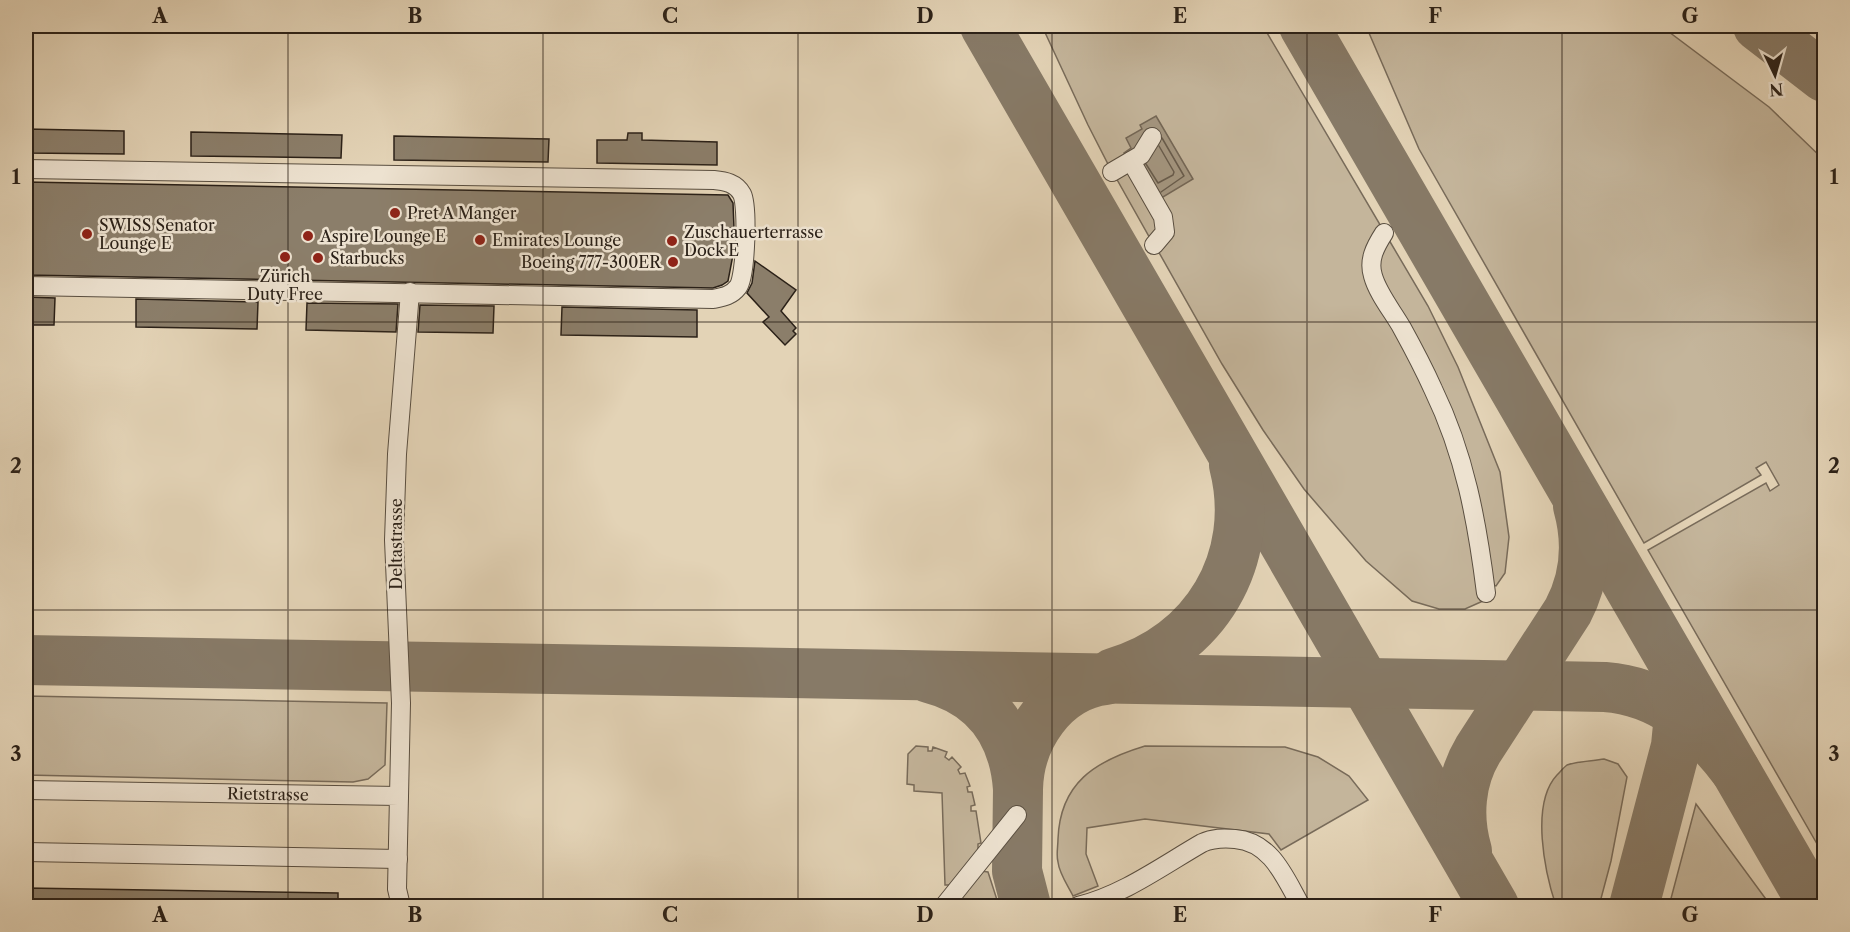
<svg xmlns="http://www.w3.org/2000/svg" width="1850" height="932" viewBox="0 0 1850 932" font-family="'Libre Caslon Text',serif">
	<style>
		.green { fill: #c4b59b; stroke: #786b5a; stroke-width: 1.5 }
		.water { fill: #a49680; stroke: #746756; stroke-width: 1.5 }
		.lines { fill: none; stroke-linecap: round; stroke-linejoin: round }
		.shore { stroke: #685c4c; stroke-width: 1.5 }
		.taxiway { stroke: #877a67; stroke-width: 50 }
		.building { fill: #8b7e6a; stroke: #2b2118; stroke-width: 1.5 }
		.minor-casing { stroke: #594e40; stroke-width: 20 }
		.minor { stroke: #ede2d0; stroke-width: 18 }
		.grid { fill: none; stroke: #2b2118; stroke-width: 1.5; stroke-opacity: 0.55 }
		.poi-dot { fill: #8f2418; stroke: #ede2d0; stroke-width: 2 }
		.labels { text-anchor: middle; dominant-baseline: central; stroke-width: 5; stroke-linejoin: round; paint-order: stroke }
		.poi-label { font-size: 16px; fill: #2b2118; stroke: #ede2d0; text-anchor: start }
		.street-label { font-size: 16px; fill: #2b2118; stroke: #ede2d0 }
		.neatline { fill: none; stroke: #2b2118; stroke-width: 2 }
		.grid-label { font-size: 20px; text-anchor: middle; font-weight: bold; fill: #2b2118 }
	</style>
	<rect width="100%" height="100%" fill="#e3d3b6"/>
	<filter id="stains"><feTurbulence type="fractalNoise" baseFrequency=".00333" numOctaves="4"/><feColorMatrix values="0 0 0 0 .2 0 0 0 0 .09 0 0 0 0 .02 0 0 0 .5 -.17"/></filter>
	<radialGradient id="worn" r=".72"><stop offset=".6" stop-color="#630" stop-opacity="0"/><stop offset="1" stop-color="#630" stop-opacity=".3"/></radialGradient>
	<g class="green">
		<polygon points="1042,26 1263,26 1382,228 1367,255 1416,367 1463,483 1483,601 1465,609 1439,609 1412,601 1366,561 1304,489 1263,430 1222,364 1157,249 1168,237 1141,141 1110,168 1088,125"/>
		<polygon points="1366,26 1661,26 1769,107 1824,160 1824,856 1648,550 1766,483 1770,491 1779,485 1766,462 1756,468 1761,475 1644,543 1419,149"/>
		<polygon points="1128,173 1160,226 1151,240 1115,176"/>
		<polygon points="1389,240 1428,306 1458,367 1500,472 1509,537 1505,573 1496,586 1492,585 1478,503 1383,288 1376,258"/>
		<polygon points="26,696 387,703 385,765 368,779 353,782 26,775"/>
		<polygon points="916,746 928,747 928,751 932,751 933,747 947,752 945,757 949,760 952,757 961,767 958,770 960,774 965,773 970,786 967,787 968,792 972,792 975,805 971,806 971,811 976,811 981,843 978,844 978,855 951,885 945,885 942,793 914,791 914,785 907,784 908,754"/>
		<path d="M1145,746L1285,747L1318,757L1349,776L1368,800L1281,850L1269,834L1145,819L1087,828L1086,854L1098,886L1073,896C1068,886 1059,873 1058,862C1056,855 1058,847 1058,839C1060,783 1095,761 1145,746Z"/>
		<path d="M1604,759L1618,764L1627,777L1611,861L1599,906H1556C1545,873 1530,804 1557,775C1560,772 1564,767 1567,765C1578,761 1593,761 1604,759Z"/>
		<polygon points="1696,804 1771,906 1669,906"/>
		<polygon points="981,871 988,872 999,906 954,906"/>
	</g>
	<polygon class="water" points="1156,116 1193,179 1153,203 1124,153 1131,148 1126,138 1142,129 1140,125"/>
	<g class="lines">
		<g class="shore">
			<polyline points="1146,164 1158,183 1173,175 1174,172 1159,146"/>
			<polyline points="1161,192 1184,176 1162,138"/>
		</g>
		<g class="taxiway">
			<polyline points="985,26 1494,906"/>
			<polyline points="1304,26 1814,906"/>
			<polyline points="1758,26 1824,77"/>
			<path d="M26,660L1605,687C1661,691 1702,726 1735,770"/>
			<path d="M1113,673C1205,647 1258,559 1234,465"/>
			<path d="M929,678C984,692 1014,732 1018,789C1019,739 1053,686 1106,680"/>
			<polyline points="1018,789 1017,871 1026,906"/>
			<path d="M1467,851C1457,817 1460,780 1478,750L1568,611C1585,579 1588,542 1578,506"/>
			<polyline points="1634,906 1676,746 1679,715 1676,687"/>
		</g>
	</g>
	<g class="building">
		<polygon points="26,129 124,131 124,154 26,153"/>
		<polygon points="191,132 342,135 341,158 191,156"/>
		<polygon points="628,133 642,133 642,140 717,142 717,165 597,163 597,140 627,140"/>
		<polygon points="394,136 549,139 548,162 394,160"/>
		<polygon points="26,182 728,195 733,203 734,228 710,228 734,245 733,255 728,281 722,285 713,288 26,275"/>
		<polygon points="755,261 796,290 781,311 796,328 793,331 796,334 785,345 763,322 769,317 747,293 752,283"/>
		<polygon points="26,297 55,298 54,325 26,325"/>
		<polygon points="136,299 258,302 257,329 136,327"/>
		<polygon points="307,303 398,304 396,332 306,330"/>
		<polygon points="420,305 494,306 493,333 418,332"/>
		<polygon points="562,307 697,310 697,337 561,335"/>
		<polygon points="26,888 338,893 338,906 26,906"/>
	</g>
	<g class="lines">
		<g class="minor-casing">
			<g id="minor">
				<polyline points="1131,161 1163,217 1165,232 1154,245"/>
				<path d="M26,169L714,180C725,181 736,183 742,194C748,206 746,276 738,287C731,296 723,297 713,299L26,286"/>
				<polyline points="1112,172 1141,155 1152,137"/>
				<path d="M1384,233C1375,247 1368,260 1373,276C1378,294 1393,312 1402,328C1413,348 1424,369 1433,389C1465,455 1477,521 1486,593"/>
				<path id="s1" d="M26,790L399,796L397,889L401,906"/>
				<polyline points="399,796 401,703 394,540 397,454 410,292"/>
				<polyline points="26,852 398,859"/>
				<polyline points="944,906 1017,815"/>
				<path d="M1078,906C1123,895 1162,866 1202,843C1213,838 1223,838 1235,839C1272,842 1285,878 1301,906"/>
			</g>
		</g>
		<use href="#minor" class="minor"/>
	</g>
	<path class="grid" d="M288,26V906M543,26V906M798,26V906M1052,26V906M1307,26V906M1562,26V906M26,322H1824M26,610H1824"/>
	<g class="poi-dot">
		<circle cx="395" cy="213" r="6"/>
		<circle cx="87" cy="234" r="6"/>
		<circle cx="308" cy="236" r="6"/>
		<circle cx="480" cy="240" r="6"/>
		<circle cx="672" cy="241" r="6"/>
		<circle cx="285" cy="257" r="6"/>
		<circle cx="318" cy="258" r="6"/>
		<circle cx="673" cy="262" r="6"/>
	</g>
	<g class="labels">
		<g class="poi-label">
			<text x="407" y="213">Pret A Manger</text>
			<text x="99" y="225">SWISS Senator<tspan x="99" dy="18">Lounge E</tspan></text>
			<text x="684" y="232">Zuschauerterrasse<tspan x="684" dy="18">Dock E</tspan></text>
			<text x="320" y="236">Aspire Lounge E</text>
			<text x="492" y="240">Emirates Lounge</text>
			<text x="330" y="258">Starbucks</text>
			<text x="661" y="262" text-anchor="end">Boeing 777-300ER</text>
			<text x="285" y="276" text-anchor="middle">Zürich<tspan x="285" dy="18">Duty Free</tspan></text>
		</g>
		<g class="street-label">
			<text transform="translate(396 544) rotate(-90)">Deltastrasse</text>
			<text stroke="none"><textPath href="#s1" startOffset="242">Rietstrasse</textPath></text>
		</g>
	</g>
	<rect width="1850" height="932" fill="none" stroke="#e3d3b6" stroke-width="66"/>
	<g transform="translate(1775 75) rotate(175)" stroke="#ede2d0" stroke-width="4.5" paint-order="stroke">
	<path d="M0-4.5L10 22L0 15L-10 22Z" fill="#2b2118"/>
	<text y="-9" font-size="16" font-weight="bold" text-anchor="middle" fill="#2b2118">N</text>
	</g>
	<rect x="33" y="33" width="1784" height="866" class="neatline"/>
	<g class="grid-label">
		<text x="160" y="23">A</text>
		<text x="415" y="23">B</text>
		<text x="670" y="23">C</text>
		<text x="925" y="23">D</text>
		<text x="1180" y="23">E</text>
		<text x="1435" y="23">F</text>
		<text x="1690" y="23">G</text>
		<text x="16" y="184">1</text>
		<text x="1834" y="184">1</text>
		<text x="16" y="473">2</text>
		<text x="1834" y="473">2</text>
		<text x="16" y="761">3</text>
		<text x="1834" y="761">3</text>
		<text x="160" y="922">A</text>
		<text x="415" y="922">B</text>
		<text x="670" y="922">C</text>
		<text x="925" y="922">D</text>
		<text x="1180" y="922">E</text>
		<text x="1435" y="922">F</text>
		<text x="1690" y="922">G</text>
	</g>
	<rect width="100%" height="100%" filter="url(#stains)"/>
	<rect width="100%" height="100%" fill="url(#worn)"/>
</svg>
